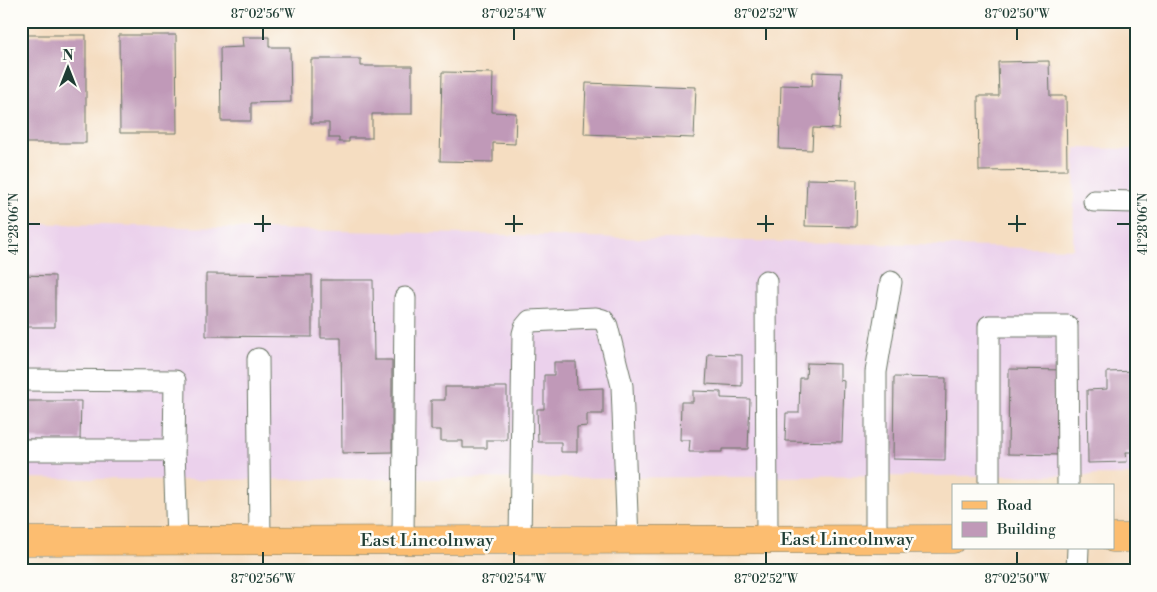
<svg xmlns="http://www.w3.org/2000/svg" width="1157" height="592" viewBox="0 0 1157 592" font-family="'Libre Bodoni',serif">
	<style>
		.built { fill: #ebd1ec }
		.building { fill: #c099b8 }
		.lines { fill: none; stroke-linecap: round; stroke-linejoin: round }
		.lane-casing { stroke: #6a7565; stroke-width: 23 }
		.primary-casing { stroke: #6a7565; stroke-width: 29 }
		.lane { stroke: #fff; stroke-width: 21 }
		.primary { stroke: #fcbd6f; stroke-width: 28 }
		.ticks { fill: none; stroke: #1f3d34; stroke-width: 2 }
		.labels { text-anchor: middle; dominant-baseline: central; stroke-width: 5; stroke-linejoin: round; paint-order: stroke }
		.street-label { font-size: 18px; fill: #1f3d34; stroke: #fdfcf7 }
		.neatline { fill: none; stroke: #1f3d34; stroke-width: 2 }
		.ticks-label { font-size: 12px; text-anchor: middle; fill: #1f3d34 }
	</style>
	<rect width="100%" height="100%" fill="#fdfcf7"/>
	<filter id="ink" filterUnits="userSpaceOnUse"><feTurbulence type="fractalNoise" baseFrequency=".02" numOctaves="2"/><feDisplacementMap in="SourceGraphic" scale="10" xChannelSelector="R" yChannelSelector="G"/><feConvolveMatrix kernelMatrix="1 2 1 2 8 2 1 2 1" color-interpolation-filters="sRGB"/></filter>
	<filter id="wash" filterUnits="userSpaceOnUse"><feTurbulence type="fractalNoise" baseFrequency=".0096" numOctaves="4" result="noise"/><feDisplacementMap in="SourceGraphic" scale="20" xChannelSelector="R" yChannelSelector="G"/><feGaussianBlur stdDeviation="1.12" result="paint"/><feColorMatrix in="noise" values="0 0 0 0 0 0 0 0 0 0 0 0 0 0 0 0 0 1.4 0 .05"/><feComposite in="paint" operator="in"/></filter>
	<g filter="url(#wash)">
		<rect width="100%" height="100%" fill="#f5ddc1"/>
		<polygon class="built" points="1075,148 1136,149 1136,475 175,480 21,478 21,223 1073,249"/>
		<g id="blocks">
			<g class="building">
				<rect x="21" y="35" width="65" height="108"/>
				<polygon points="119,35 176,35 177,133 120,133"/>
				<polygon points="242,37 269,37 269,47 290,47 291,102 251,103 251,121 221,121 220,48 243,47"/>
				<polygon points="311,59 361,59 361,66 412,66 412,114 372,114 372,138 349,138 349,142 339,142 339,138 329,138 329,123 311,123"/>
				<polygon points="1049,61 1050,96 1066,96 1067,170 979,171 978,96 999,96 998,62"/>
				<polygon points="442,72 493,73 492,112 516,113 515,144 493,143 493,162 440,161"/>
				<polygon points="813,72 842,73 839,129 813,128 812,150 779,149 781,85 812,86"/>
				<polygon points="586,83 696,87 694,138 584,134"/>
				<polygon points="807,179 857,180 856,227 805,226"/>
				<polygon points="206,274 312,275 312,337 206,336"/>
				<polygon points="21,275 55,276 55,327 21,327"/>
				<polygon points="321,280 373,280 374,360 392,360 392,452 342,453 341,338 321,338"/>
				<polygon points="708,354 742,355 742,386 706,384"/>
				<polygon points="554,362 576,362 577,389 603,388 603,414 587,414 587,426 577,427 577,452 561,452 561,442 538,442 537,409 544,409 544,375 554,375"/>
				<polygon points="807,363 840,364 840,380 844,381 842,442 785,441 786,413 799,413 800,378 806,378"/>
				<polygon points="1009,369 1064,370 1062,455 1008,454"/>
				<polygon points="1136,371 1136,452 1126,452 1127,462 1088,463 1087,390 1107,389 1107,372"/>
				<polygon points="894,377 946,378 945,460 893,459"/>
				<polygon points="445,387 507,387 507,440 487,440 487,448 463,448 463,441 441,441 441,430 431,430 431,400 445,400"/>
				<polygon points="693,391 721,392 721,398 750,399 748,449 722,449 722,452 689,452 690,440 680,440 681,402 693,402"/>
				<polygon points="21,401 81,401 80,440 21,439"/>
			</g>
		</g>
	</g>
	<g filter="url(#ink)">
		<use href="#blocks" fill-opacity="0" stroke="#6a7565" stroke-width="1"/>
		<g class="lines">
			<g class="lane-casing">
				<g id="lane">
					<polyline points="1094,201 1136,202"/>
					<polyline points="766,281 767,539"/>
					<polyline points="258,359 260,540"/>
					<polyline points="21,380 175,381 174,450 21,450"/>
					<polyline points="174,450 177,540"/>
					<polyline points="989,486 989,326 1067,326 1068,486"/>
					<polyline points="876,539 876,372 891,282"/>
					<polyline points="403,540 405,298"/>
					<polyline points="520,540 523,334 525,327 530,321 596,318 603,320 607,326 622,386 628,540"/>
					<polyline points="1077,571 1078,548"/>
				</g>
			</g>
			<g class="primary-casing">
				<g id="primary">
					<polyline points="1113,538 1136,538"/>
					<polyline points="21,541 953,539"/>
				</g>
			</g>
			<use href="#lane" class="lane"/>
			<use href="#primary" class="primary"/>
		</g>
	</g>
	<path class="ticks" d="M263,28V40M514,28V40M766,28V40M1017,28V40M263,215V232M514,215V232M766,215V232M1017,215V232M28,224H40M254,224H271M505,224H523M757,224H774M1008,224H1026M1117,224H1130M263,552V564M514,552V564M766,552V564M1017,552V564"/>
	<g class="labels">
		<g class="street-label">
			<text x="847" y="539">East Lincolnway</text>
			<text x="427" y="540">East Lincolnway</text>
		</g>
	</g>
	<rect width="1157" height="592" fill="none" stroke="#fdfcf7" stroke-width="55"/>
	<rect x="952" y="484" width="162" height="65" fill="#fdfcf7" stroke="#a4b0a9"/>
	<rect x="962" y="501" width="25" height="8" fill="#fcbd6f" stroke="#a4b0a9"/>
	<text x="997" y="510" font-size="15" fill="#1f3d34">Road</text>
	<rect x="962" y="522" width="25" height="15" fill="#c099b8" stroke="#a4b0a9"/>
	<text x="997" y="534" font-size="15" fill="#1f3d34">Building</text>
	<g transform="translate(68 68)" stroke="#fdfcf7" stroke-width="4" paint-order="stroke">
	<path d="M0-4L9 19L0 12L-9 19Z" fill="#1f3d34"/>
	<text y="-8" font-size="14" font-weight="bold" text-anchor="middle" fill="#1f3d34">N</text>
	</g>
	<rect x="28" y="28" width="1102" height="536" class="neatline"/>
	<g class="ticks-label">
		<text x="263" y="18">87°02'56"W</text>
		<text x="514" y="18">87°02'54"W</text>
		<text x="766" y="18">87°02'52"W</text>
		<text x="1017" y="18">87°02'50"W</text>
		<text transform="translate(14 224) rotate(-90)" y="4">41°28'06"N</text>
		<text transform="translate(1143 224) rotate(-90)" y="4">41°28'06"N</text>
		<text x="263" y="583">87°02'56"W</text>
		<text x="514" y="583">87°02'54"W</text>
		<text x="766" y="583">87°02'52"W</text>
		<text x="1017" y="583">87°02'50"W</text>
	</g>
</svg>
